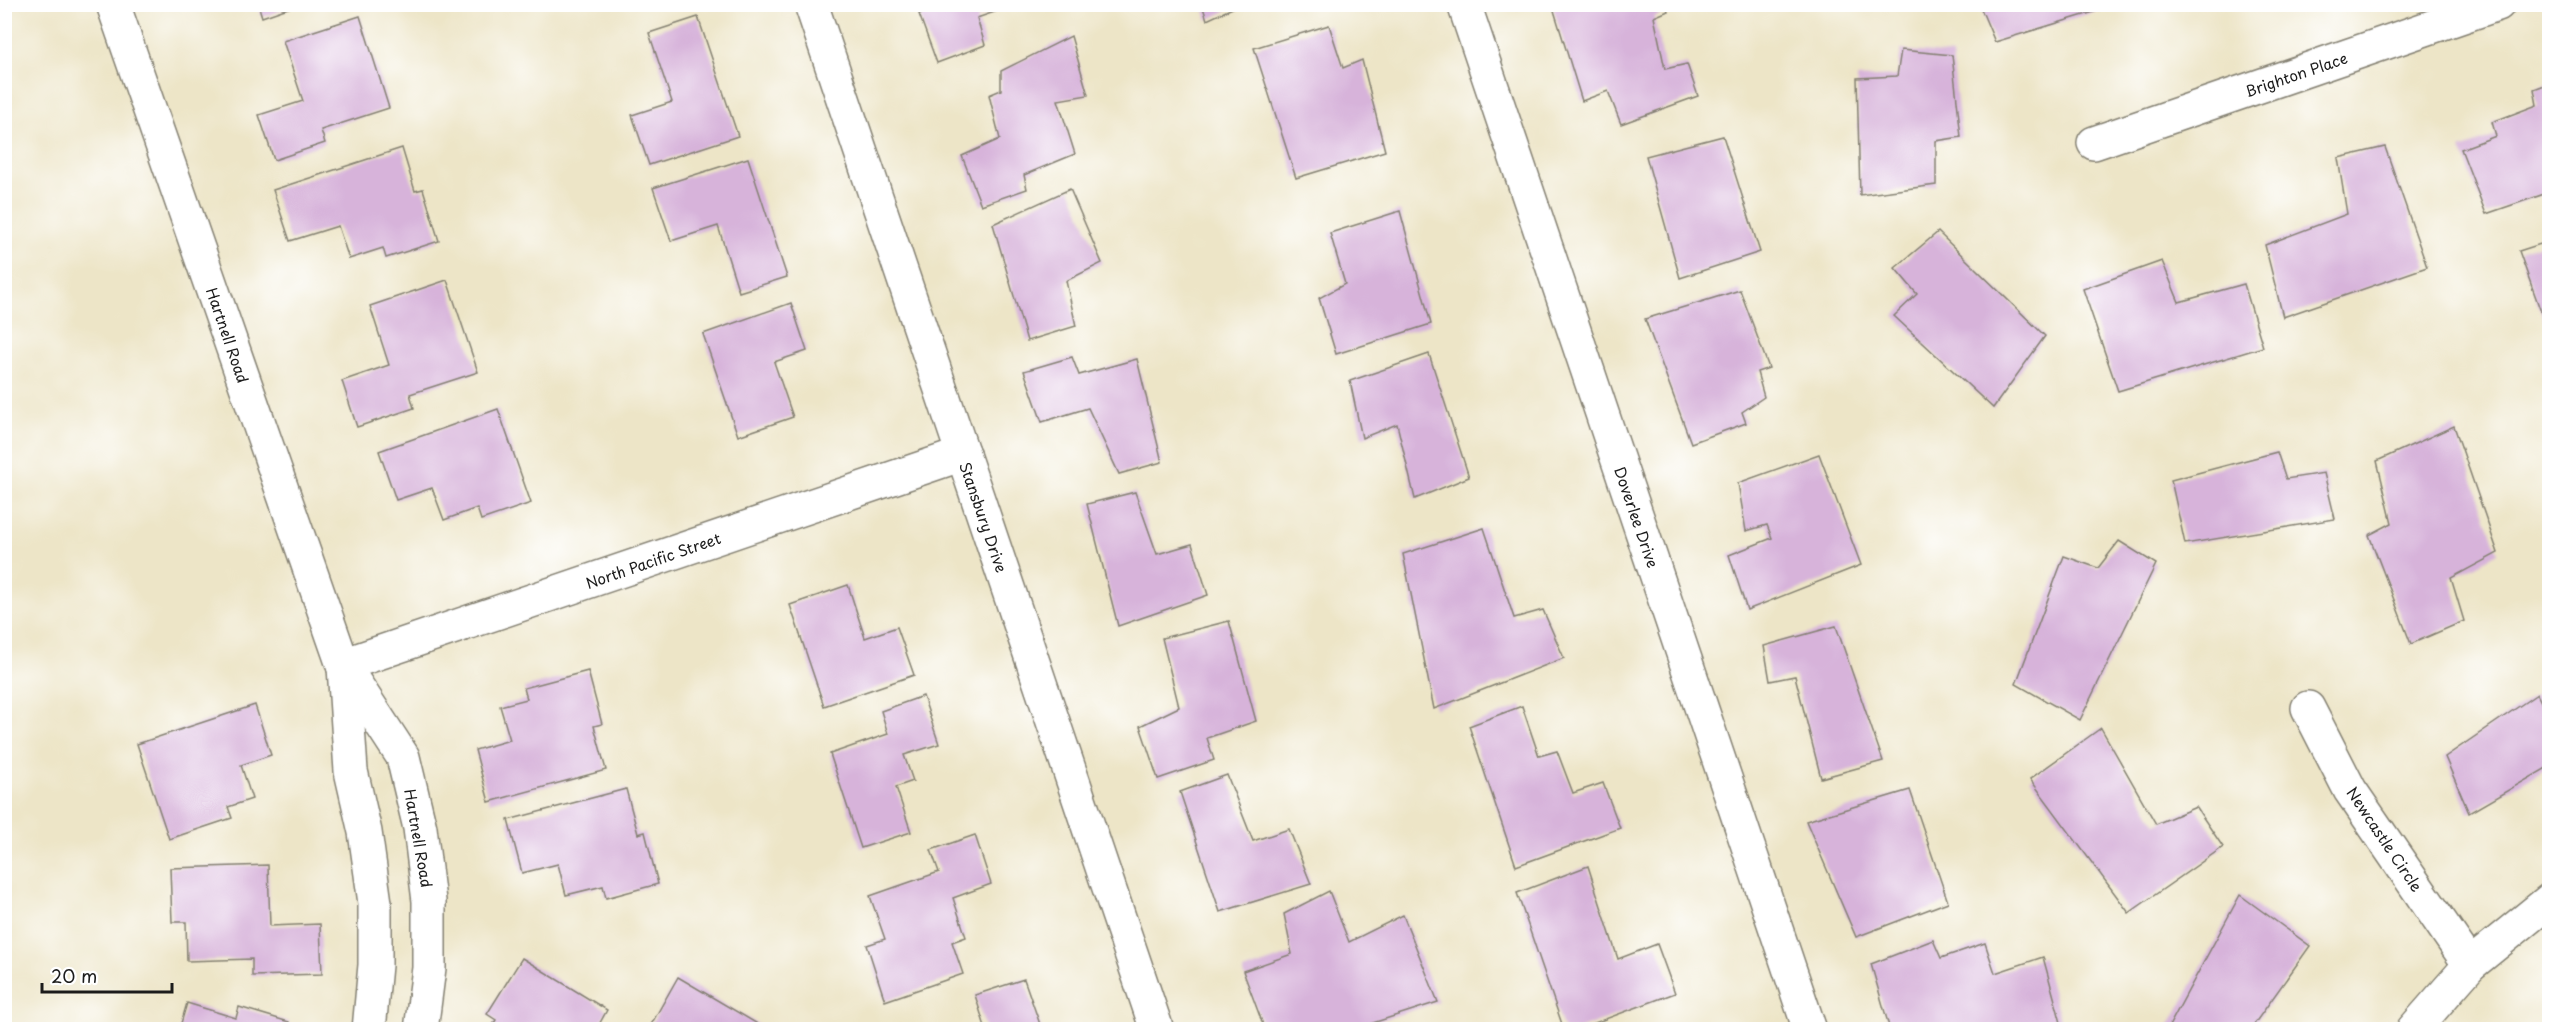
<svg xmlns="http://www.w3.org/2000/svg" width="2554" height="1034" viewBox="0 0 2554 1034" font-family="'Playpen Sans',sans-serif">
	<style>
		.building { fill: #d7b3da }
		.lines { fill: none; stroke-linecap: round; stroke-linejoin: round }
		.street-casing { stroke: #848072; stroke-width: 36 }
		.street { stroke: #fff; stroke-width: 33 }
		.labels { text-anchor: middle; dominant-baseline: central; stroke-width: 6; stroke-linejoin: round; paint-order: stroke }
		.street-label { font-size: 15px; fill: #1c1c1c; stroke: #fff }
	</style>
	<rect width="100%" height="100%" fill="#fff"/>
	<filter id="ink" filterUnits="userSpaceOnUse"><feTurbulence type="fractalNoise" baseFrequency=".0167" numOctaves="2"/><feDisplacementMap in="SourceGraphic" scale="12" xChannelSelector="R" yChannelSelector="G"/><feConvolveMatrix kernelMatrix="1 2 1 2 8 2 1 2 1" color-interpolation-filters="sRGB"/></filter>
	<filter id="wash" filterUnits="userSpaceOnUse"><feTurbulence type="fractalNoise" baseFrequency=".008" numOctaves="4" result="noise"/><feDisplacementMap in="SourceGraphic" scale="24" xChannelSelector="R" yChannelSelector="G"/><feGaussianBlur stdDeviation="1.35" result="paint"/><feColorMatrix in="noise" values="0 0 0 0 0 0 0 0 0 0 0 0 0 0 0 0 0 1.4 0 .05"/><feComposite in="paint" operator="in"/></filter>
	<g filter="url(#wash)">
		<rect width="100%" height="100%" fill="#ede5c7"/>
		<g id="blocks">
			<g class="building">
				<polygon points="258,4 297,4 297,5 262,17"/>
				<polygon points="941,4 1015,4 1015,5 977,18 985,45 937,63 919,14"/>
				<polygon points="1202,4 1241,4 1207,20"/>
				<polygon points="1552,4 1666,4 1668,11 1654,17 1665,69 1687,64 1698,96 1621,124 1608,91 1582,101"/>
				<polygon points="1979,4 2117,4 2117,5 1995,42"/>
				<polygon points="360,16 389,108 321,130 325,143 274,160 259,115 303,101 283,41"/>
				<polygon points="698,17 738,136 649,165 632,115 672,102 649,33"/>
				<polygon points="1329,25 1343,68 1362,60 1385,151 1296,178 1254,48"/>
				<polygon points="1071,36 1088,95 1058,100 1075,154 1024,175 1027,189 981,205 962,156 1000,139 989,95 1001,90 1001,71"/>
				<polygon points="1901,50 1952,55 1961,137 1936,141 1936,185 1860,195 1857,78 1897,76"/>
				<polygon points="2550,83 2550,192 2486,214 2461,149 2496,136 2492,122 2537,105 2534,89"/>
				<polygon points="1723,136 1760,252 1680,278 1646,156"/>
				<polygon points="2385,147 2427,267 2283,317 2265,245 2347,214 2338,158"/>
				<polygon points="402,148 415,191 423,189 439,241 386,258 383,248 349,259 338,226 290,241 273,190"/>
				<polygon points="748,158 787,277 739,292 718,226 671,241 653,188"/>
				<polygon points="1070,189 1102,263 1066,281 1076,326 1027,341 993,224"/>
				<polygon points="1400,211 1431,324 1336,354 1319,298 1345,284 1330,233"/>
				<polygon points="1938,232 2045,336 1993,408 1894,316 1917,294 1895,268"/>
				<polygon points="2550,241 2550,334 2549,334 2519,251"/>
				<polygon points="2162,261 2179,302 2244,284 2263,347 2118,391 2083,289"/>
				<polygon points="447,280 478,372 410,394 414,408 357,427 342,381 389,365 370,306"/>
				<polygon points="1740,290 1769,368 1757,372 1764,397 1742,412 1746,423 1691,443 1645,319"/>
				<polygon points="791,303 807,351 774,362 793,417 738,436 703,334"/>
				<polygon points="1429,354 1469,477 1415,499 1397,424 1362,438 1350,381"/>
				<polygon points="1072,357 1079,375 1137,359 1162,462 1119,474 1088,408 1042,422 1024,371"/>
				<polygon points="498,409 531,503 481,520 477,508 444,520 432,488 396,500 379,451"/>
				<polygon points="2454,426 2498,553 2451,578 2464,621 2411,644 2369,535 2392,523 2377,461"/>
				<polygon points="2277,452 2286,479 2324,473 2335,519 2185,544 2171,480"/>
				<polygon points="1819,454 1861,565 1747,610 1729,555 1772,538 1767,525 1746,531 1738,483"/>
				<polygon points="1135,492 1157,554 1192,544 1208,595 1118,626 1087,504"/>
				<polygon points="1484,528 1514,618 1543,610 1564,658 1434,709 1403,554"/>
				<polygon points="2119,541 2156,564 2080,720 2016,684 2064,556 2098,568"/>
				<polygon points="848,585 865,638 897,627 914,675 824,706 790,605"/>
				<polygon points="1229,621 1256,721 1207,738 1214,760 1158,779 1140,726 1179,707 1162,638"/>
				<polygon points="1836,626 1883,761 1821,778 1795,676 1770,681 1764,646"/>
				<polygon points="588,671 602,724 594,726 606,770 489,802 475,750 510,740 500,706 527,699 524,688"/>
				<polygon points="2537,694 2550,720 2550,766 2469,813 2445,757"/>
				<polygon points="923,696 939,744 904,755 913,781 896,787 911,832 861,848 830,754 888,734 881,711"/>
				<polygon points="255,705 271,755 241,765 252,799 228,807 232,818 169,839 137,744"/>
				<polygon points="1522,706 1539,756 1557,751 1573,793 1603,783 1620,828 1516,866 1469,726"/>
				<polygon points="2101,728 2156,824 2196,807 2223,847 2129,913 2030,779"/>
				<polygon points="1227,775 1253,841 1289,829 1311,884 1220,912 1180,792"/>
				<polygon points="626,789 638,834 645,832 658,884 606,898 603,886 566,895 558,864 522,873 508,820"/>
				<polygon points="1910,790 1948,902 1856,937 1806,821"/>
				<polygon points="975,835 991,884 953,898 966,937 952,942 963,974 885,1001 867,945 885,939 870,896 939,872 931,850"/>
				<polygon points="268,865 270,926 320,924 322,974 252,976 252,959 187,961 186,922 172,922 170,868"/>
				<polygon points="1588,866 1618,959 1657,944 1675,993 1576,1030 1564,1030 1517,893"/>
				<polygon points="1329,891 1349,942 1403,915 1438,1002 1351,1030 1265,1030 1243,971 1292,954 1284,914"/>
				<polygon points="2240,895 2310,946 2250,1030 2167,1030"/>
				<polygon points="1933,940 1941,958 1985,943 1995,973 2043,957 2063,1030 1927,1030 1925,1023 1890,1030 1871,964"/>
				<polygon points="522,958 607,1010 596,1030 490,1030 496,1020 487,1014"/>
				<polygon points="678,977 761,1026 759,1030 648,1030"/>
				<polygon points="1024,979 1042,1030 986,1030 975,995"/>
				<polygon points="187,1003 236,1018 239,1007 289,1022 287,1030 179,1030"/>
			</g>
		</g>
	</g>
	<g filter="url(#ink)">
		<use href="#blocks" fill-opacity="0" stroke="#848072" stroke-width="1.5"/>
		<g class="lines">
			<g class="street-casing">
				<g id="street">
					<polyline points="113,4 343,665 403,757 420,828 429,901 429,968 421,1030"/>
					<polyline points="811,4 1157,1030"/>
					<polyline points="1464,4 1810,1030"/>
					<polyline points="2094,143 2498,4"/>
					<polyline points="343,665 963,454"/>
					<polyline points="344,667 351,771 365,832 375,903 375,965 369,1030"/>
					<polyline points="2308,708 2350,790 2470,965"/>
					<polyline points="2413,1030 2470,965 2550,900"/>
				</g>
			</g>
			<use href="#street" class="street"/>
		</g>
	</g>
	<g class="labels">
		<g class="street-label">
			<text transform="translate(2296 74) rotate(-19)">Brighton Place</text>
			<text transform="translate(228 335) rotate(71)">Hartnell Road</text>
			<text transform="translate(984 517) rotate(71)">Stansbury Drive</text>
			<text transform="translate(1637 517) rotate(71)">Doverlee Drive</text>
			<text transform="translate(653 560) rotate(-19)">North Pacific Street</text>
			<text transform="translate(419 838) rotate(80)">Hartnell Road</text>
			<text transform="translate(2385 839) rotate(56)">Newcastle Circle</text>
		</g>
	</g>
	<rect width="2554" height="1034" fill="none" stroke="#fff" stroke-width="24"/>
	<path d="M42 983v9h130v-9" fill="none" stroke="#1c1c1c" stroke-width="3"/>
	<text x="51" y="983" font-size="18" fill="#1c1c1c" stroke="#ffffff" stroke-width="4.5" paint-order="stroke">20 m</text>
</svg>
